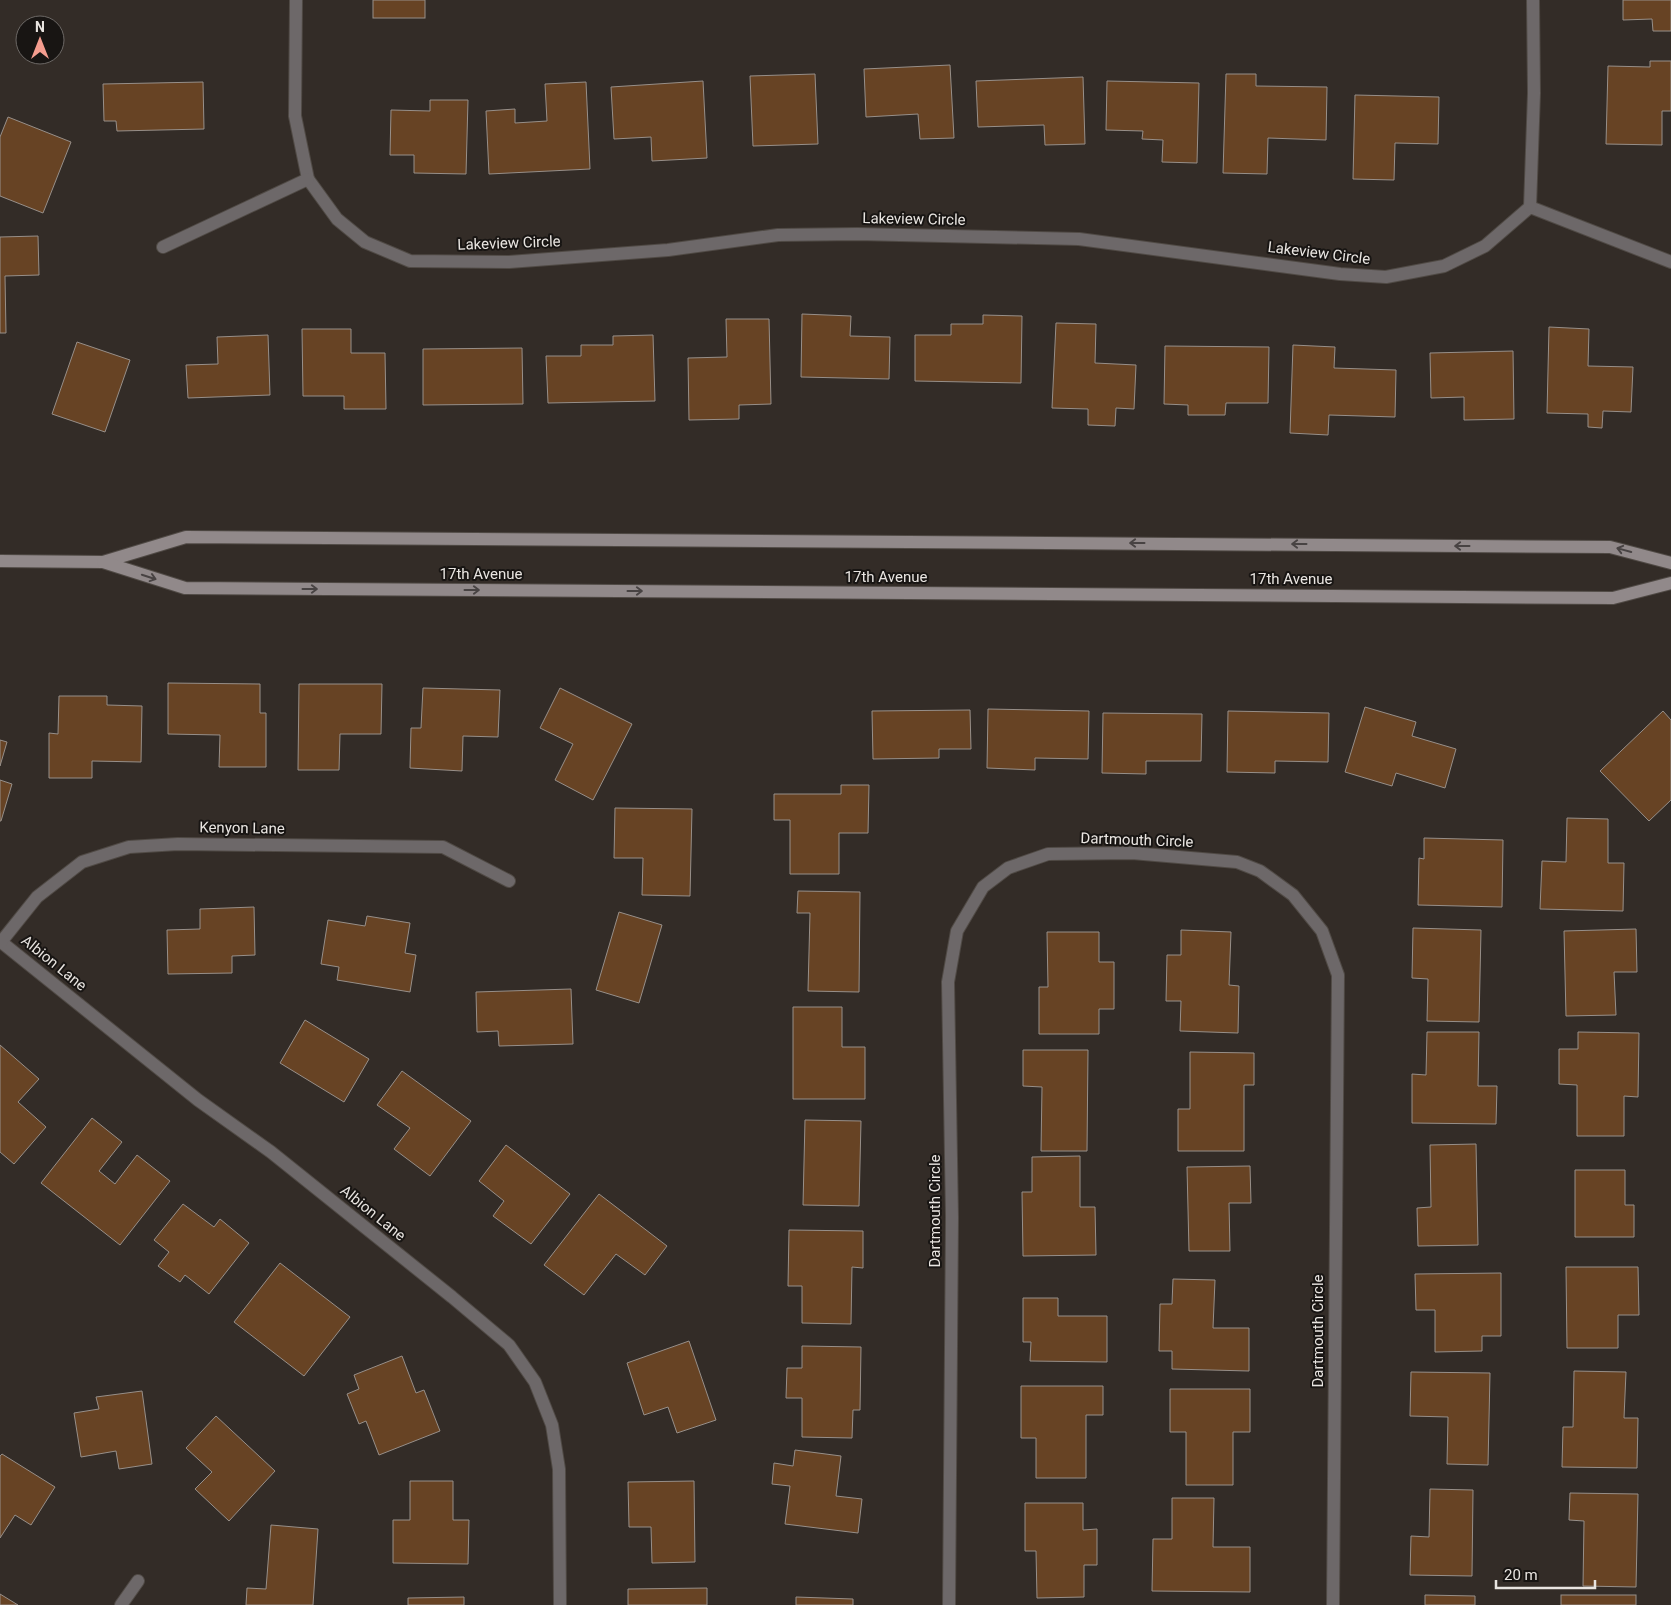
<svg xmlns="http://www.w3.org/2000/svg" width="1671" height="1605" viewBox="0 0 1671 1605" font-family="Roboto,sans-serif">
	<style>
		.building { fill: #674324; stroke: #978f89 }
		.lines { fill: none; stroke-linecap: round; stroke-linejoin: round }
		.minor-casing { stroke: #504a45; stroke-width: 14 }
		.secondary-casing { stroke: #504a45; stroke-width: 14 }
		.minor { stroke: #6d6869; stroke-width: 12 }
		.secondary { stroke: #91898a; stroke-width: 12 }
		.oneway { stroke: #484343 }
		.labels { text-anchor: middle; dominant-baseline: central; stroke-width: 4; stroke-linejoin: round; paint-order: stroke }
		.street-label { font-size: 15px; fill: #e9e5e1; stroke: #181513 }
	</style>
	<rect width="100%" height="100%" fill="#332c27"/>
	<g class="building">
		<rect x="373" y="0" width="52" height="18"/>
		<polygon points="1623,0 1671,0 1671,31 1653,31 1652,19 1623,20"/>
		<polygon points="1650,61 1671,61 1671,111 1662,111 1662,145 1606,144 1608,66 1650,67"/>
		<polygon points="950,65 954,138 920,139 918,114 866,117 864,69"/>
		<polygon points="815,74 818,144 753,146 750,76"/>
		<polygon points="1226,74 1256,74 1256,86 1327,87 1326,140 1268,138 1267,174 1223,173"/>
		<polygon points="1083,77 1085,144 1045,145 1044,125 978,127 976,81"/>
		<polygon points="703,81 707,158 652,161 651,137 614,139 611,87"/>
		<polygon points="1107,81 1199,83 1197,163 1162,162 1163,140 1142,139 1143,131 1106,130"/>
		<polygon points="203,82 204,129 117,131 116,121 104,121 103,84"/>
		<polygon points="586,82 590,169 489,174 486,111 515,109 515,123 547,121 545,84"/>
		<polygon points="1355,95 1439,97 1438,144 1395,143 1394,180 1353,179"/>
		<polygon points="430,100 468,100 466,174 414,173 414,155 390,155 391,110 430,111"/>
		<polygon points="8,117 71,142 43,213 0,196 0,137"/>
		<polygon points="38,236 39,275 5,276 6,333 0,333 0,237"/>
		<polygon points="802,314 851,316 850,336 890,337 889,379 801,377"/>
		<polygon points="983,315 1022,316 1021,383 915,381 915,335 951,335 951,324 983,324"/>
		<polygon points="726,319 769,319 771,404 739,405 739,419 689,420 688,358 727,357"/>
		<polygon points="1056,323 1096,324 1095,363 1136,365 1134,409 1116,408 1115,426 1088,425 1088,409 1052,408"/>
		<polygon points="1549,327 1589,329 1588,366 1633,367 1631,412 1603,411 1602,428 1588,427 1588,414 1547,413"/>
		<polygon points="302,329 351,329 351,353 385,353 386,409 344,409 344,396 303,396"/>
		<polygon points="268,335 270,395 188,398 186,365 218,364 217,337"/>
		<polygon points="653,335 655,401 548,403 546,356 581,356 581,345 613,345 613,336"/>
		<polygon points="77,342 130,360 105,432 52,414"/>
		<polygon points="1293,345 1335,347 1334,368 1396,370 1395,417 1329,415 1328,435 1290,433"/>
		<polygon points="1165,346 1269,347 1268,403 1226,403 1225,415 1188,415 1188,405 1164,404"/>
		<polygon points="522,348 523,404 423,405 423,349"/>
		<polygon points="1513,351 1514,419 1464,420 1464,397 1431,398 1430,353"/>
		<polygon points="168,683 260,684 260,713 266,713 266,767 219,767 220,735 168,734"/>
		<polygon points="299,684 382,684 381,734 340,734 339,770 298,770"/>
		<polygon points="423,688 500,690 498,737 463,736 462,771 410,768 411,728 421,728"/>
		<polygon points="560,688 632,724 593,800 555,780 573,744 540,728"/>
		<polygon points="59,696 107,696 107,705 142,706 141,762 92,761 92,778 49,778 49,733 58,734"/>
		<polygon points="1365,707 1416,722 1412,736 1456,749 1445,788 1396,773 1392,786 1345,772"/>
		<polygon points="988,709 1089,711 1088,759 1035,758 1035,770 987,768"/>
		<polygon points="970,710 971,749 939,749 939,758 873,759 872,711"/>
		<polygon points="1228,711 1329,713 1328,762 1275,761 1275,773 1227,772"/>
		<polygon points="1663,711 1671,720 1671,800 1649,821 1600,771"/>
		<polygon points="1103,713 1202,714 1201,761 1146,761 1146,774 1102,773"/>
		<polygon points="0,740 7,742 0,766"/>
		<polygon points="0,780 12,784 1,821 0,821"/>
		<polygon points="841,785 869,785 868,833 839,833 839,874 790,874 790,820 774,820 774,794 841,794"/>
		<polygon points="615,808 692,809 690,896 642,895 643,858 614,858"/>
		<polygon points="1567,818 1608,819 1608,863 1624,863 1623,911 1540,909 1542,861 1566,862"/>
		<polygon points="1424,838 1503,840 1502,907 1418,905 1419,858 1424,859"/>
		<polygon points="798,891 860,892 859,992 808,991 810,913 797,913"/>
		<polygon points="254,907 255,955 232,956 232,973 168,974 167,930 200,929 200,909"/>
		<polygon points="619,912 662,925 639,1003 596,990"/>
		<polygon points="367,916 410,923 405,953 416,955 410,992 337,980 339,967 321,964 328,920 365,926"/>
		<polygon points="1413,928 1481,930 1479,1022 1427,1021 1428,979 1412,978"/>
		<polygon points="1636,929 1637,972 1614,972 1616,1015 1566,1016 1564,931"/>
		<polygon points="1181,930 1231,932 1229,985 1239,986 1238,1033 1180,1031 1181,1001 1166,1001 1167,955 1181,955"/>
		<polygon points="1047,932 1099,932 1099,962 1114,962 1114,1009 1099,1009 1099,1034 1039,1034 1039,987 1048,987"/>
		<polygon points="571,989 573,1044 499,1046 498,1031 477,1032 476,992"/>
		<polygon points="793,1007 842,1007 842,1047 865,1047 865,1099 793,1099"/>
		<polygon points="305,1020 369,1059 344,1102 280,1063"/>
		<polygon points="1427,1032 1479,1032 1478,1086 1497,1086 1496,1124 1412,1123 1412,1074 1426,1075"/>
		<polygon points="1578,1032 1639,1033 1638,1097 1624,1096 1624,1136 1577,1136 1577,1085 1559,1084 1559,1049 1578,1049"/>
		<polygon points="0,1045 39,1079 18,1102 46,1127 14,1164 0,1152"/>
		<polygon points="1023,1050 1088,1050 1087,1151 1041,1151 1042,1087 1023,1086"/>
		<polygon points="1190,1052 1254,1053 1254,1085 1244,1085 1244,1151 1178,1151 1178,1109 1190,1109"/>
		<polygon points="402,1071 471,1121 430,1176 394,1149 410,1128 377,1105"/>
		<polygon points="92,1118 122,1142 99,1171 115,1184 137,1155 170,1181 120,1245 41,1183"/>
		<polygon points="805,1120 861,1121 859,1206 803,1205"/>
		<polygon points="1476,1144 1478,1245 1418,1246 1417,1208 1431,1207 1430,1145"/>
		<polygon points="506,1145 570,1194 531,1244 493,1216 504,1201 479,1181"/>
		<polygon points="1080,1156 1080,1207 1095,1207 1096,1255 1023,1256 1022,1192 1032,1192 1032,1157"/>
		<polygon points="1250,1166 1251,1203 1229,1203 1230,1251 1189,1251 1187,1167"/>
		<polygon points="1575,1170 1625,1170 1625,1205 1634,1205 1634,1237 1575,1237"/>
		<polygon points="599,1194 667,1246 645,1275 616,1254 584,1295 544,1265"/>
		<polygon points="183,1204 214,1227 220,1219 249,1243 209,1294 185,1275 180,1282 158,1266 169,1252 154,1240"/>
		<polygon points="789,1230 863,1231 863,1268 852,1267 851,1324 802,1323 802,1286 788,1286"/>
		<polygon points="280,1263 350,1317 304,1376 234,1322"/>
		<polygon points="1566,1267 1638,1267 1639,1315 1618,1315 1618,1348 1567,1348"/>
		<polygon points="1501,1273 1501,1336 1482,1336 1482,1351 1435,1352 1435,1310 1416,1310 1415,1274"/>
		<polygon points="1173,1279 1215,1280 1213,1328 1249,1328 1249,1371 1172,1369 1172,1351 1159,1351 1160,1304 1172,1304"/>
		<polygon points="1023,1298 1058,1298 1058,1316 1107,1316 1107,1362 1030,1361 1031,1342 1023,1342"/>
		<polygon points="689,1341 716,1420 677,1433 668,1407 644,1415 627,1363"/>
		<polygon points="802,1346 861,1347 860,1410 853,1410 852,1438 802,1437 802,1398 786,1398 787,1368 802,1368"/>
		<polygon points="402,1356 416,1393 424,1390 440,1431 379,1455 366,1421 359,1424 347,1394 359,1389 354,1375"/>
		<polygon points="1574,1371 1626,1372 1624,1418 1638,1418 1637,1468 1562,1467 1563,1427 1573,1427"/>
		<polygon points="1411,1372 1490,1373 1488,1465 1447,1464 1448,1417 1410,1416"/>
		<polygon points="1021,1386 1103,1386 1103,1415 1086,1415 1086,1478 1036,1478 1036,1438 1021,1438"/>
		<polygon points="1170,1389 1250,1389 1250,1432 1233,1432 1233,1485 1186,1485 1186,1432 1170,1432"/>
		<polygon points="142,1391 152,1464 119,1469 116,1451 81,1457 74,1413 99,1409 96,1397"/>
		<polygon points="216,1416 275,1471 229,1521 195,1489 212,1472 186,1448"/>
		<polygon points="795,1450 841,1456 836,1496 862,1499 858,1533 785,1524 790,1486 772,1484 774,1463 793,1466"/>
		<polygon points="2,1454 55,1487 31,1525 15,1515 0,1538 0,1456"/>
		<polygon points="410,1481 453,1481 453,1520 469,1520 468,1564 393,1563 393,1520 410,1520"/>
		<polygon points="694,1481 695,1562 652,1563 651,1527 629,1527 628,1482"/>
		<polygon points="1430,1489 1473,1490 1472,1576 1410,1575 1411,1536 1429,1537"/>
		<polygon points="1570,1493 1638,1494 1636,1587 1583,1586 1584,1521 1569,1520"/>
		<polygon points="1172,1498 1214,1498 1213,1547 1250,1547 1250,1592 1152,1591 1153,1539 1172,1539"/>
		<polygon points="1025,1503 1083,1503 1083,1530 1097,1529 1097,1565 1084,1565 1084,1597 1037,1598 1036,1551 1025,1551"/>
		<polygon points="271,1525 318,1529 313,1605 246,1605 247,1588 266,1589"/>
		<polygon points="707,1588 707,1605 628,1605 628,1589"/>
		<polygon points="0,1594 18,1605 0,1605"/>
		<polygon points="1425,1595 1475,1596 1475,1605 1425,1605"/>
		<rect x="1561" y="1595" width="75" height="10"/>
		<polygon points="464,1597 464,1605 408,1605 408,1598"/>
		<polygon points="796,1597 853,1599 853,1605 796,1605"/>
	</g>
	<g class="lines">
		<g class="minor-casing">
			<g id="minor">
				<polyline points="296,0 295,116 308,179 337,219 365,242 410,261 509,262 668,250 778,235 857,234 1079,239 1340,274 1386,277 1444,266 1485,246 1530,207 1671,262"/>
				<polyline points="1530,207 1534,93 1533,0"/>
				<polyline points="163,247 308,179"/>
				<polyline points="0,941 198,1100 271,1152 452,1297 509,1345 535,1382 552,1425 559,1469 560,1605"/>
				<polyline points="1,942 37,897 82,862 129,847 178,844 443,847 509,881"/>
				<polyline points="121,1605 138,1581"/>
				<polyline points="949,1605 952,1217 948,982 957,931 983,887 1008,868 1048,854 1132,853 1237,862 1260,871 1293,895 1322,931 1338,975 1333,1605"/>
			</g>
		</g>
		<g class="secondary-casing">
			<g id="secondary">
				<polyline points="0,561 103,562 186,537 1610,547 1671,563"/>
				<polyline points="103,562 185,588 1613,598 1671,583"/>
			</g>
		</g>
		<use href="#minor" class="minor"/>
		<use href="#secondary" class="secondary"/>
	</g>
	<defs><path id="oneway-shaft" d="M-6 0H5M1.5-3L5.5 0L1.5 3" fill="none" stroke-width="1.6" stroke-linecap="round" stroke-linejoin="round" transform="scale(1.25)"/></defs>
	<g class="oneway">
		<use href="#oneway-shaft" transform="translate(1137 543) rotate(-180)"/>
		<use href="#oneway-shaft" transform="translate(1299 544) rotate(-180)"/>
		<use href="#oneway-shaft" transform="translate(1462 546) rotate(-180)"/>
		<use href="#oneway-shaft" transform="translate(1624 550) rotate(-165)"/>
		<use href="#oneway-shaft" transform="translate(149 577) rotate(18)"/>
		<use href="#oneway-shaft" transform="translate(310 589)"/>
		<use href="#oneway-shaft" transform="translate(472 590)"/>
		<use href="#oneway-shaft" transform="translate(635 591)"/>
	</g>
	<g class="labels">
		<g class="street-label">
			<text transform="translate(914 219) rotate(1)">Lakeview Circle</text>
			<text transform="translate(509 243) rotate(-2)">Lakeview Circle</text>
			<text transform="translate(1319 253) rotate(7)">Lakeview Circle</text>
			<text x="481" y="574">17th Avenue</text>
			<text x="886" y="577">17th Avenue</text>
			<text x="1291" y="579">17th Avenue</text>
			<text transform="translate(242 828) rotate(1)">Kenyon Lane</text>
			<text transform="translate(1137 840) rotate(2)">Dartmouth Circle</text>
			<text transform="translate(54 963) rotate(39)">Albion Lane</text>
			<text transform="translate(935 1211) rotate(-90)">Dartmouth Circle</text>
			<text transform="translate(373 1213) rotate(39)">Albion Lane</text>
			<text transform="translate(1318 1331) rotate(-90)">Dartmouth Circle</text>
		</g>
	</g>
	<g transform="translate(40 40)"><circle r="24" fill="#181513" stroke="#6c6865"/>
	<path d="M0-4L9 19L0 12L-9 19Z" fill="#f59d8f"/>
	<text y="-8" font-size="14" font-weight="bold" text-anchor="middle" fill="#e9e5e1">N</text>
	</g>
	<path d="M1496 1580v8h99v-8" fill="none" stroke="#e9e5e1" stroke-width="2.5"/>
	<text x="1504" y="1580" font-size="15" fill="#e9e5e1" stroke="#181513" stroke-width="4" paint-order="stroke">20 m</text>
</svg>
